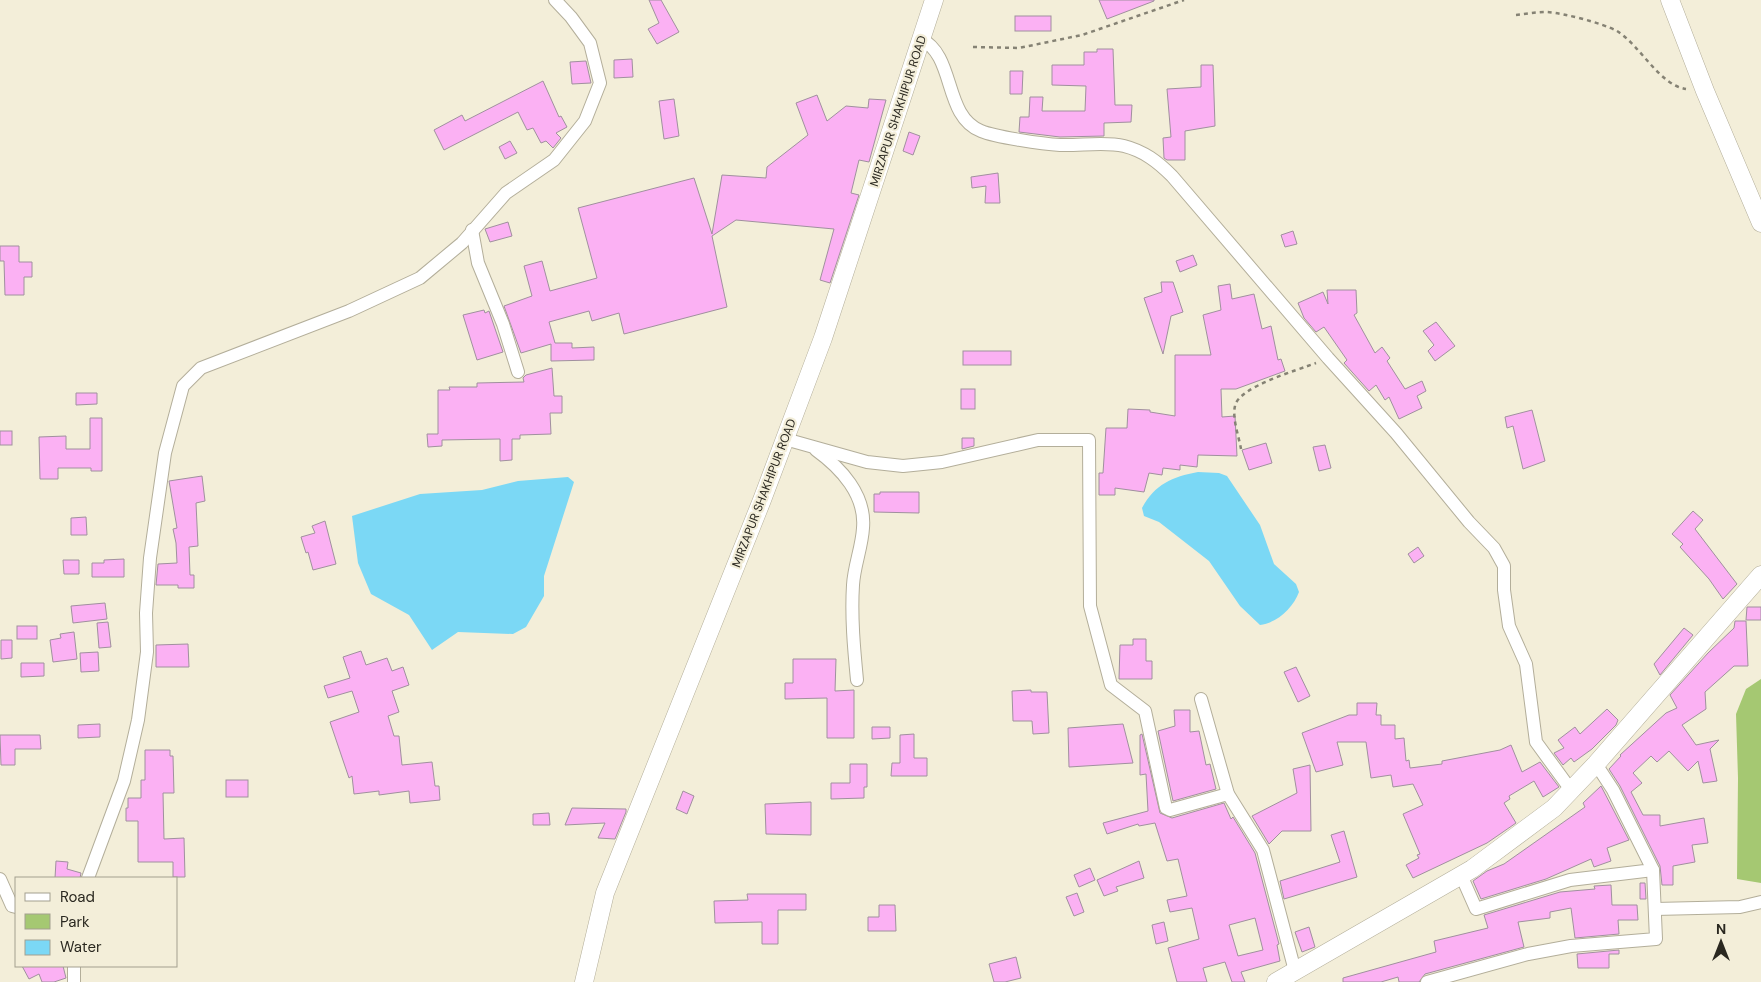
<svg xmlns="http://www.w3.org/2000/svg" width="1761" height="982" viewBox="0 0 1761 982" font-family="'DM Sans',sans-serif">
	<style>
		.green { fill: #a5c872 }
		.water { fill: #7bd8f5 }
		.building { fill: #fbb1f3; stroke: #a0909e; fill-rule: evenodd }
		.lines { fill: none; stroke-linecap: round; stroke-linejoin: round }
		.street-casing { stroke: #b3ae9a; stroke-width: 14 }
		.secondary-casing { stroke: #b3ae9a; stroke-width: 19 }
		.path { stroke: #858274; stroke-width: 2.5; stroke-dasharray: 4 4; stroke-linecap: butt }
		.street { stroke: #fff; stroke-width: 12 }
		.secondary { stroke: #fff; stroke-width: 18 }
		.labels { text-anchor: middle; dominant-baseline: central; stroke-width: 4.5; stroke-linejoin: round; paint-order: stroke }
		.street-label { font-size: 12px; fill: #2a2820; stroke: #f3eed9 }
	</style>
	<rect width="100%" height="100%" fill="#f3eed9"/>
	<polygon class="green" points="1761,679 1761,883 1737,879 1738,778 1736,714 1746,689"/>
	<g class="water">
		<path d="M1198,472L1219,473L1227,476L1260,525L1274,564L1296,584L1299,592C1293,608 1277,623 1260,625L1240,606L1209,561L1159,522L1144,516L1142,508C1155,484 1172,477 1198,472Z"/>
		<polygon points="568,477 574,482 544,576 544,596 526,627 513,634 458,632 432,650 409,615 371,594 358,563 352,516 420,494 482,490 518,481"/>
	</g>
	<g class="building">
		<polygon points="649,0 661,0 679,32 657,44 648,29 659,23"/>
		<polygon points="1099,0 1154,0 1154,1 1107,19"/>
		<rect x="1015" y="16" width="36" height="15"/>
		<polygon points="1097,49 1113,49 1115,105 1132,105 1131,122 1104,123 1104,136 1060,137 1019,132 1020,117 1029,117 1030,97 1043,97 1042,111 1085,111 1086,86 1052,85 1052,65 1084,65 1084,52 1097,52"/>
		<polygon points="632,59 633,77 614,78 614,60"/>
		<polygon points="586,61 591,83 572,84 570,62"/>
		<polygon points="1201,65 1213,65 1215,126 1185,131 1185,160 1167,160 1164,158 1163,138 1171,137 1167,89 1201,87"/>
		<polygon points="1010,71 1023,71 1022,94 1010,94"/>
		<polygon points="543,81 559,117 561,116 567,127 556,133 561,138 553,148 546,141 541,143 533,128 527,130 518,112 444,150 434,130 462,115 465,121"/>
		<polygon points="817,95 827,121 846,106 868,108 869,99 886,100 869,162 859,160 851,193 859,195 830,283 820,280 834,229 736,220 712,236 727,307 624,334 619,313 592,321 589,311 549,322 555,343 572,343 572,348 594,347 594,360 551,361 551,344 521,353 504,306 532,296 524,266 542,261 550,291 597,278 578,208 694,178 712,234 722,175 766,178 767,167 808,135 796,103"/>
		<polygon points="674,99 679,136 664,139 659,101"/>
		<polygon points="909,132 920,136 913,155 903,151"/>
		<polygon points="510,141 517,153 505,159 499,147"/>
		<polygon points="998,173 1000,203 985,203 986,186 972,188 971,177"/>
		<polygon points="508,222 512,236 490,242 485,229"/>
		<polygon points="1293,231 1297,244 1285,247 1281,235"/>
		<polygon points="0,246 19,246 19,262 32,262 32,277 24,277 24,295 5,295 4,261 0,261"/>
		<polygon points="1193,255 1197,265 1180,272 1176,261"/>
		<polygon points="1161,282 1173,282 1183,312 1171,316 1163,354 1144,298 1162,292"/>
		<polygon points="1230,284 1232,299 1254,294 1262,329 1271,326 1278,360 1281,359 1285,371 1236,389 1221,389 1222,417 1235,416 1237,456 1198,455 1197,467 1180,465 1180,470 1163,468 1162,475 1149,473 1144,492 1115,488 1115,495 1099,495 1099,473 1103,473 1106,428 1127,428 1128,409 1150,410 1150,412 1175,416 1175,355 1211,355 1203,315 1221,310 1218,286"/>
		<polygon points="1327,290 1356,290 1357,313 1354,315 1375,353 1382,347 1390,358 1387,361 1405,389 1422,381 1426,391 1417,396 1422,408 1399,419 1389,397 1385,400 1376,385 1369,391 1344,363 1347,360 1324,327 1316,332 1304,318 1298,303 1323,292 1328,304"/>
		<polygon points="484,310 485,313 489,311 503,352 477,360 463,315"/>
		<polygon points="1436,322 1455,346 1435,361 1428,351 1434,345 1423,331"/>
		<rect x="963" y="351" width="48" height="14"/>
		<polygon points="552,368 554,396 562,396 562,413 550,413 551,434 520,435 520,439 512,439 512,460 500,461 500,439 442,440 442,446 428,447 427,434 438,434 438,390 450,390 449,387 477,387 477,383 524,382 523,378 526,375"/>
		<rect x="961" y="389" width="14" height="20"/>
		<polygon points="76,393 97,393 97,404 76,405"/>
		<polygon points="1532,410 1545,461 1523,469 1513,426 1507,428 1505,417"/>
		<polygon points="90,418 102,418 102,471 91,471 91,468 58,468 58,479 40,479 39,437 66,436 66,449 90,449"/>
		<rect x="0" y="431" width="12" height="14"/>
		<polygon points="962,438 974,438 974,446 962,449"/>
		<polygon points="1266,443 1272,463 1249,470 1242,450"/>
		<polygon points="1325,445 1331,468 1319,471 1313,447"/>
		<polygon points="202,476 205,501 196,503 198,546 189,547 190,575 194,575 194,588 178,588 178,585 156,585 158,564 177,563 176,543 173,529 177,528 169,481"/>
		<polygon points="880,492 919,492 919,513 874,512 874,494 880,494"/>
		<polygon points="1693,511 1703,520 1695,529 1737,584 1723,599 1709,579 1680,547 1683,544 1672,534"/>
		<polygon points="86,517 87,535 71,535 71,518"/>
		<polygon points="325,521 336,564 313,570 308,552 306,553 301,537 315,533 312,526"/>
		<polygon points="1418,547 1424,556 1414,563 1408,554"/>
		<polygon points="124,559 124,577 92,577 92,563 104,563 104,560"/>
		<polygon points="63,560 79,560 79,574 64,574"/>
		<polygon points="105,603 107,619 73,623 71,606"/>
		<polygon points="1747,607 1761,607 1761,620 1746,620"/>
		<polygon points="1735,621 1746,621 1748,666 1734,666 1705,692 1706,709 1682,725 1696,745 1719,740 1710,749 1717,781 1703,783 1698,761 1688,771 1669,751 1657,762 1651,756 1633,773 1642,783 1631,792 1643,815 1660,815 1660,826 1704,818 1708,843 1692,845 1695,862 1673,866 1673,885 1662,885 1660,866 1620,786 1609,769 1621,756 1620,755 1666,713 1677,708 1670,695 1708,653 1734,628"/>
		<polygon points="108,622 111,647 99,648 97,623"/>
		<rect x="17" y="626" width="20" height="13"/>
		<polygon points="1684,628 1693,635 1660,675 1654,664"/>
		<polygon points="74,632 77,659 53,662 50,640 61,638 60,634"/>
		<polygon points="1133,639 1146,639 1146,661 1152,661 1152,679 1119,679 1120,645 1133,645"/>
		<polygon points="1,640 12,640 12,658 1,659"/>
		<polygon points="188,644 189,667 156,667 156,645"/>
		<polygon points="361,651 366,665 387,658 392,671 403,667 409,685 392,691 399,712 388,716 394,736 399,736 402,765 432,762 435,786 439,786 440,800 410,803 409,791 379,795 379,791 354,794 352,776 349,778 330,722 359,712 352,691 328,698 324,686 350,678 343,657"/>
		<polygon points="98,652 99,671 81,672 80,653"/>
		<polygon points="793,659 836,659 835,691 854,690 854,738 827,738 827,698 785,699 785,683 793,683"/>
		<polygon points="21,663 44,663 44,676 21,677"/>
		<polygon points="1296,667 1310,696 1298,702 1284,672"/>
		<polygon points="1031,690 1031,692 1047,692 1049,733 1033,734 1032,721 1013,721 1012,691"/>
		<polygon points="1357,703 1377,703 1376,715 1381,715 1381,725 1395,725 1395,739 1404,738 1406,761 1409,760 1410,768 1442,764 1442,761 1500,750 1511,745 1522,772 1540,762 1559,787 1543,797 1534,781 1509,796 1510,799 1504,803 1516,823 1487,843 1413,878 1406,865 1419,858 1417,855 1420,854 1403,814 1423,805 1413,784 1393,787 1391,775 1371,778 1366,742 1337,742 1343,765 1316,772 1302,733 1349,715 1357,715"/>
		<polygon points="1607,709 1618,720 1616,725 1592,749 1574,762 1571,758 1563,765 1554,753 1564,748 1558,740 1575,727 1580,734"/>
		<polygon points="1174,710 1190,710 1190,732 1199,731 1206,765 1210,764 1216,789 1173,801 1158,731 1175,726"/>
		<polygon points="100,724 100,737 78,738 78,725"/>
		<polygon points="1123,724 1133,763 1069,767 1068,728"/>
		<polygon points="872,727 890,727 890,738 872,739"/>
		<polygon points="914,734 914,758 927,758 927,776 891,776 892,763 900,763 900,735"/>
		<path d="M1142,734L1160,813L1172,818L1224,803L1231,819L1233,817L1255,853L1279,944L1277,945L1280,961L1241,972L1245,982H1232L1225,962L1203,968L1207,982H1177L1168,948L1199,939L1192,908L1170,912L1167,900L1187,896L1178,859L1167,861L1155,823L1139,826L1138,824L1107,834L1103,823L1148,811L1146,774L1140,775V735ZM1255,918L1263,950L1238,956L1229,925Z"/>
		<polygon points="0,735 40,735 41,749 15,749 15,765 1,765"/>
		<polygon points="145,750 170,750 170,756 173,756 174,793 163,793 164,839 184,838 185,877 173,877 173,862 138,862 138,821 126,821 126,808 128,808 128,798 141,798 141,780 145,780"/>
		<polygon points="850,764 867,764 867,787 864,787 864,798 831,799 831,783 850,783"/>
		<polygon points="1310,765 1311,831 1282,831 1269,844 1252,816 1297,793 1293,769"/>
		<rect x="226" y="780" width="22" height="17"/>
		<polygon points="1601,786 1629,840 1607,848 1611,861 1594,867 1591,859 1546,879 1481,899 1473,881 1487,871 1504,864 1585,807 1583,803"/>
		<polygon points="683,791 694,796 687,814 676,809"/>
		<polygon points="811,802 811,835 766,834 765,804"/>
		<polygon points="572,808 626,809 626,812 615,839 598,838 605,823 565,825"/>
		<polygon points="549,813 550,825 533,825 533,814"/>
		<polygon points="1344,831 1357,877 1284,899 1280,881 1340,862 1331,835"/>
		<polygon points="56,861 68,862 67,869 81,873 80,878 55,878"/>
		<polygon points="1139,861 1144,878 1116,887 1118,891 1104,896 1097,880"/>
		<polygon points="1090,868 1095,880 1079,887 1074,875"/>
		<polygon points="1640,883 1645,883 1646,899 1640,899"/>
		<polygon points="1611,885 1612,905 1637,905 1638,920 1618,920 1619,934 1575,938 1571,908 1550,912 1550,918 1518,922 1524,947 1425,974 1419,982 1399,982 1398,977 1381,982 1343,982 1343,978 1436,952 1434,941 1488,928 1484,915 1560,892 1595,889 1594,886"/>
		<polygon points="1077,893 1084,912 1074,916 1066,897"/>
		<polygon points="747,894 806,894 806,910 778,910 778,944 762,944 762,922 715,923 714,901 748,900"/>
		<polygon points="879,905 895,905 896,931 868,931 868,917 879,917"/>
		<polygon points="1164,922 1168,941 1156,944 1152,925"/>
		<polygon points="1309,927 1315,947 1302,952 1295,932"/>
		<polygon points="1619,950 1619,954 1609,954 1609,968 1578,968 1577,954"/>
		<polygon points="1016,957 1021,978 1005,982 994,982 989,964"/>
		<polygon points="22,966 63,966 66,978 54,982 42,982 39,974 29,979"/>
	</g>
	<g class="lines">
		<g class="street-casing">
			<g id="street">
				<path d="M921,39C956,56 943,116 981,131C995,137 1043,144 1060,145C1080,146 1104,141 1124,146C1144,151 1158,162 1172,176L1328,358L1396,433L1469,522L1494,548L1504,566V590L1509,626L1526,664L1536,742L1571,790"/>
				<polyline points="472,230 478,263 503,324 518,372"/>
				<polyline points="785,439 867,462 903,466 942,462 1038,440 1089,440 1090,606 1111,685 1145,711 1166,808 1170,810 1228,794"/>
				<path d="M816,450C841,468 866,495 863,528C862,547 854,566 853,585C851,617 854,649 857,680"/>
				<polyline points="1201,699 1228,794 1263,850 1295,971"/>
				<polyline points="1461,875 1476,909 1570,880 1653,870 1613,790 1596,764"/>
				<polyline points="88,878 124,781 138,720 147,652 146,613 150,558 165,453 183,386 201,368 349,311 420,278 462,243 506,193 554,160 585,121 600,83 590,43 571,17 555,0"/>
				<polyline points="0,879 12,906 16,907"/>
				<polyline points="1655,909 1740,907 1761,902"/>
				<polyline points="74,966 74,982"/>
				<polyline points="1427,982 1528,954 1571,946 1656,939 1653,870"/>
			</g>
		</g>
		<g class="secondary-casing">
			<g id="secondary">
				<polyline points="1670,0 1705,91 1761,223"/>
				<polyline points="584,982 605,893 762,500 823,338 934,0"/>
				<polyline points="1276,982 1472,869 1554,808 1596,764 1761,575"/>
			</g>
		</g>
		<g class="path">
			<path d="M1516,15C1526,14 1536,12 1547,12C1563,13 1602,23 1617,31C1641,46 1659,85 1686,89"/>
			<polyline points="973,47 1019,48 1082,35 1184,0"/>
			<path d="M1241,449C1239,437 1232,418 1235,406C1238,387 1298,370 1316,363"/>
		</g>
		<use href="#street" class="street"/>
		<use href="#secondary" class="secondary"/>
	</g>
	<g class="labels">
		<g class="street-label">
			<text transform="translate(898 111) rotate(-72)">MIRZAPUR SHAKHIPUR ROAD</text>
			<text transform="translate(764 493) rotate(-69)">MIRZAPUR SHAKHIPUR ROAD</text>
		</g>
	</g>
	<rect x="15" y="877" width="162" height="90" fill="#f3eed9" stroke="#a39f8f"/>
	<rect x="25" y="893" width="25" height="8" fill="#ffffff" stroke="#a39f8f"/>
	<text x="60" y="902" font-size="15" fill="#2a2820">Road</text>
	<rect x="25" y="914" width="25" height="15" fill="#a5c872" stroke="#a39f8f"/>
	<text x="60" y="927" font-size="15" fill="#2a2820">Park</text>
	<rect x="25" y="940" width="25" height="15" fill="#7bd8f5" stroke="#a39f8f"/>
	<text x="60" y="952" font-size="15" fill="#2a2820">Water</text>
	<g transform="translate(1721 942)" stroke="#f3eed9" stroke-width="4" paint-order="stroke">
	<path d="M0-4L9 19L0 12L-9 19Z" fill="#2a2820"/>
	<text y="-8" font-size="14" font-weight="bold" text-anchor="middle" fill="#2a2820">N</text>
	</g>
</svg>
